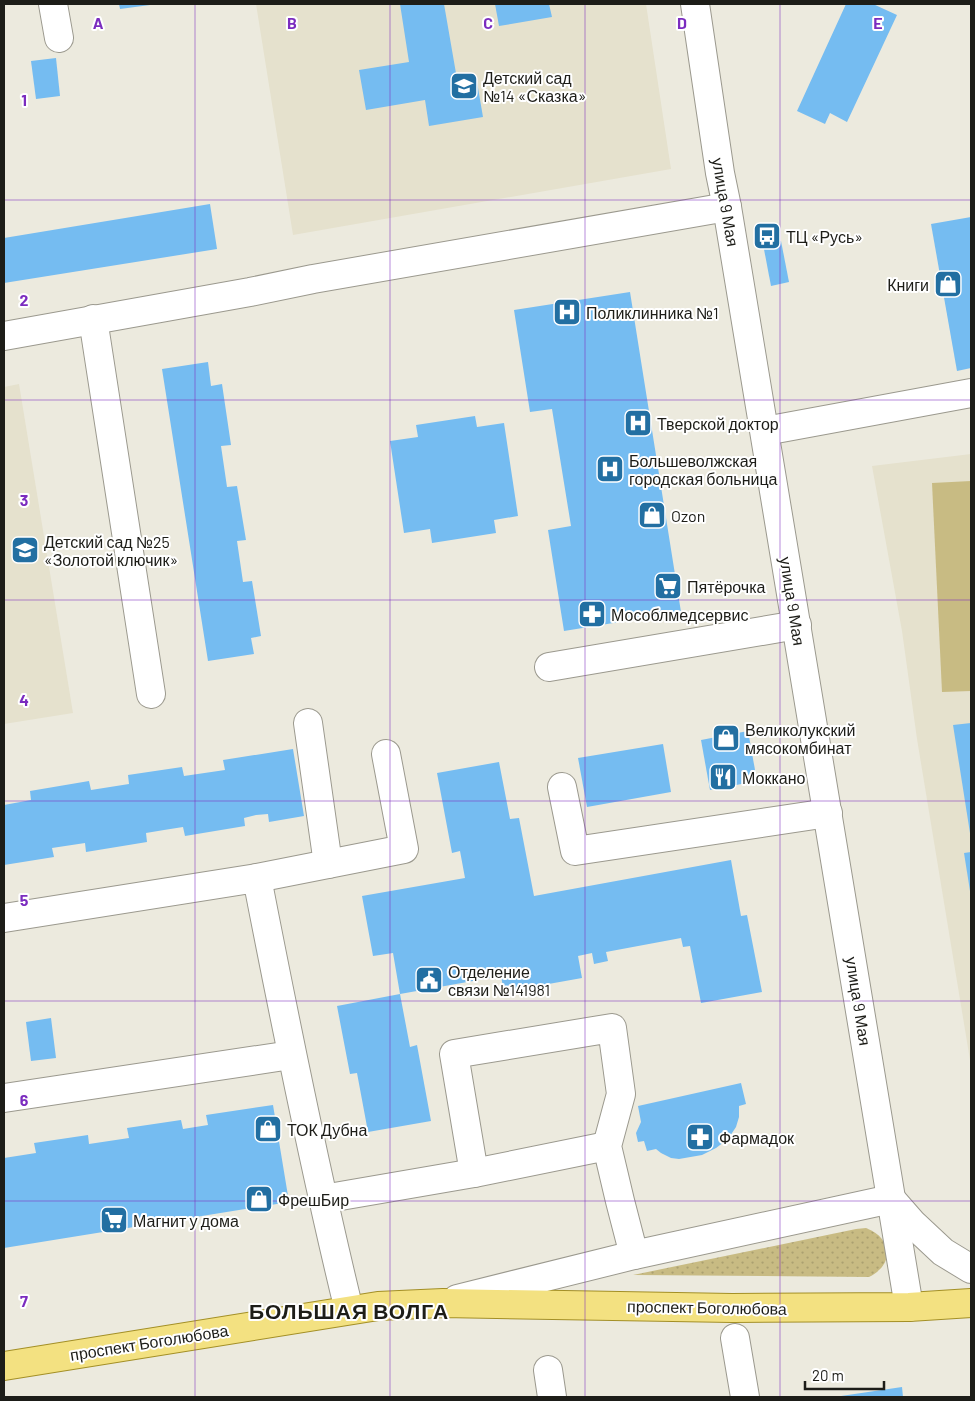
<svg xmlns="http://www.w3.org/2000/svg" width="975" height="1401" viewBox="0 0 975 1401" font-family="Barlow,sans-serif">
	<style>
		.built { fill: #e5e1cd }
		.grass { fill: url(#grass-dots) }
		.pitch { fill: #c8bb83 }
		.building { fill: #75bcf1 }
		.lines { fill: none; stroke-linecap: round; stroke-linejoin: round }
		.minor-casing { stroke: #9b998e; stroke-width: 30 }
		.major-casing { stroke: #a38f26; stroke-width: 30 }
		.minor { stroke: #fff; stroke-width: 28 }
		.major { stroke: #f3e181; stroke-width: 28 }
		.grid { fill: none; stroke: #7b2cbf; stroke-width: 1; stroke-opacity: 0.55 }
		.labels { text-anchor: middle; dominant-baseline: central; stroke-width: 4; stroke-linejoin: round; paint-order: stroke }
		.poi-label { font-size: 16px; fill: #1d1d18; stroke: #fff; text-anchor: start }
		.street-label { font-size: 16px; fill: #1d1d18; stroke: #fff }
		.district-label { font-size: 21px; font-weight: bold; letter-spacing: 1px; fill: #1d1d18; stroke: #fff }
		.grid-label { font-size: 16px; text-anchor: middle; font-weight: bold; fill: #7b2cbf; stroke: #fff; stroke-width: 4; stroke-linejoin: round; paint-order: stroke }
	</style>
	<defs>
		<pattern id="grass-dots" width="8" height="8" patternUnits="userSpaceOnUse" patternTransform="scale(1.25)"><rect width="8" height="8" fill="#c8bb83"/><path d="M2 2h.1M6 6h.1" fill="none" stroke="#aba070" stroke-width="1.8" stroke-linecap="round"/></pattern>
	</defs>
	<rect width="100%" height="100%" fill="#eceade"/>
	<g class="built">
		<polygon points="256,4 646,4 671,169 293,235"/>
		<polygon points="19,384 73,713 4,724 4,387"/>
		<polygon points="971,454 971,1066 917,739 902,631 872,466"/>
	</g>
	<path class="grass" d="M866,1228C892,1238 895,1264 869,1277L633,1275L856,1229Z"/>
	<polygon class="pitch" points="971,481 971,691 942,692 932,483"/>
	<g class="building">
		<polygon points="119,4 150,4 150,5 120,9"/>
		<polygon points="400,4 444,4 457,79 476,76 483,117 429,126 425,100 366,110 359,70 409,62"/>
		<polygon points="495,4 549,4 552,17 499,26"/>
		<polygon points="846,4 873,4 897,15 847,122 830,113 825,124 797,111"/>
		<polygon points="56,58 60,96 36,99 31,61"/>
		<polygon points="210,204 217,249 4,283 4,238"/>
		<polygon points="971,217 971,368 957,371 931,224"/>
		<polygon points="781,241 789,282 771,286 763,244"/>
		<polygon points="630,292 681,612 564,631 548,530 571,526 552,409 530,412 514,310"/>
		<polygon points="208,362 211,386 222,384 231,445 221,446 227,487 237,486 246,540 237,541 243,582 252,581 261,636 251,638 254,654 208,661 162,369"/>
		<polygon points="475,416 477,427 504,423 518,516 494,520 496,533 432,543 430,529 404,533 390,441 418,437 416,425"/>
		<polygon points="971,723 971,833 970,833 953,725"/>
		<polygon points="748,731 757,781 710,790 701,740"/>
		<polygon points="663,744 671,792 587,807 578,758"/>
		<polygon points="293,749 304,816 269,822 268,814 256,815 244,818 245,826 185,836 183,827 164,830 146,833 147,842 86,852 85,843 52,848 54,857 4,865 4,805 31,800 30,791 89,781 91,790 129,784 128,775 182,767 184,776 225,770 223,760"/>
		<polygon points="499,762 510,819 519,818 534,896 731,860 741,916 747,915 762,992 701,1003 690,946 683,947 681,938 606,952 608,961 594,964 592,953 578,956 582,978 504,992 501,976 400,994 393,953 373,956 362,896 465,878 460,851 452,853 437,773"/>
		<polygon points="971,852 971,891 970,891 964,853"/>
		<polygon points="400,994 410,1047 417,1045 431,1121 368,1132 357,1073 350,1074 337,1006"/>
		<polygon points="51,1018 56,1058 31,1061 26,1022"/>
		<polygon points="741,1083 746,1104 739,1106 739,1117 736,1127 728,1139 716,1148 702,1155 679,1159 671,1158 661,1153 656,1149 647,1151 644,1141 638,1142 636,1133 641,1122 638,1106"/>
		<polygon points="273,1105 289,1202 4,1248 4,1158 36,1153 34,1143 88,1135 89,1144 129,1138 127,1128 181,1120 183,1129 208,1125 206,1115"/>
		<polygon points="902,1387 903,1397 841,1397 841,1396"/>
	</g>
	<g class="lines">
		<g class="minor-casing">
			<g id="minor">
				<polyline points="53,4 59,38"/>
				<polyline points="695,4 720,173 727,207 909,1307"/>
				<polyline points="93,319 151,694"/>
				<polyline points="4,336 250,292 313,279 727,207"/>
				<polyline points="765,431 971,393"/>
				<polyline points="549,667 797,625"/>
				<polyline points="308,723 328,864"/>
				<polyline points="562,787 575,851 828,813"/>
				<polyline points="257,878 404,849 386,754"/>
				<path d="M4,918L257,878C285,1022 314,1167 349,1310"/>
				<polyline points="4,1098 291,1055"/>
				<polyline points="474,1173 454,1054 612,1028 621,1094 607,1146 620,1201 634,1255"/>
				<polyline points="323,1199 474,1173 607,1146"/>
				<polyline points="891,1199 912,1223 943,1252 971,1269"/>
				<polyline points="457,1299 634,1255 891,1199"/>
				<polyline points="735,1338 745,1397"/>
				<polyline points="548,1370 552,1397"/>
			</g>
		</g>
		<g class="major-casing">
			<polyline id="major" points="4,1366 378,1306 443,1303 732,1308 909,1307 971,1303"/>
		</g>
		<use href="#minor" class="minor"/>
		<use href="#major" class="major"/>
	</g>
	<path class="grid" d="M195,4V1397M390,4V1397M585,4V1397M780,4V1397M4,200H971M4,400H971M4,600H971M4,801H971M4,1001H971M4,1201H971"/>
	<defs>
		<g id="school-square" transform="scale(1.4375)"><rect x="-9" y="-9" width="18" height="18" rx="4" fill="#226fa2" stroke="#fff"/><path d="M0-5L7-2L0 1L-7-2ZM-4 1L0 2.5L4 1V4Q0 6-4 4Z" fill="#fff"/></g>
		<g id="bus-square" transform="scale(1.4375)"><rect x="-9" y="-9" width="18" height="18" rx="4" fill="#226fa2" stroke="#fff"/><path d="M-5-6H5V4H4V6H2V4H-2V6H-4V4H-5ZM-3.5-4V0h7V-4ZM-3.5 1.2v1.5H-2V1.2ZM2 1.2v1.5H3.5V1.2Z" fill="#fff"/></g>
		<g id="shop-square" transform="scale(1.4375)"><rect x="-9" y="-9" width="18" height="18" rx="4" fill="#226fa2" stroke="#fff"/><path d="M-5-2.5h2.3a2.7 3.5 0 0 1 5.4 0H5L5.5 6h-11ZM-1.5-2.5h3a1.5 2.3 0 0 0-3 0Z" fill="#fff"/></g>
		<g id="hospital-square" transform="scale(1.4375)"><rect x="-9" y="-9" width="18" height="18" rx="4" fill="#226fa2" stroke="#fff"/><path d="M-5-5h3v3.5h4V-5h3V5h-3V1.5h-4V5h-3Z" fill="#fff"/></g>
		<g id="supermarket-square" transform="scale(1.4375)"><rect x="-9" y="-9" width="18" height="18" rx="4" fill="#226fa2" stroke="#fff"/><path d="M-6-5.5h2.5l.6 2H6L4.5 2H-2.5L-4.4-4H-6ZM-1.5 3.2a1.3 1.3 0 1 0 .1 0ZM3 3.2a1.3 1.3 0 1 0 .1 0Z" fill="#fff"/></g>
		<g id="pharmacy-square" transform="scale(1.4375)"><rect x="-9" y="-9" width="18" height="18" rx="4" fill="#226fa2" stroke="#fff"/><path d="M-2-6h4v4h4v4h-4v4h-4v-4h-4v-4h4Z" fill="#fff"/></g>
		<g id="restaurant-square" transform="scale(1.4375)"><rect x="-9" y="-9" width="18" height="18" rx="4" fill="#226fa2" stroke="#fff"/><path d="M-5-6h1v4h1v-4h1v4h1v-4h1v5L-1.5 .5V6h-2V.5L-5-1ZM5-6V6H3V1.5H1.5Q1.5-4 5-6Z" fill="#fff"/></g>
		<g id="civic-square" transform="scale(1.4375)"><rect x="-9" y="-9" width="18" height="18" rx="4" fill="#226fa2" stroke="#fff"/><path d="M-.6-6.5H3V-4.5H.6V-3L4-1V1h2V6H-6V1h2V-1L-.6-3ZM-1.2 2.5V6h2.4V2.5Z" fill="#fff"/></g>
	</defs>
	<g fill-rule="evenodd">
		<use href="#school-square" x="464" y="86"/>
		<use href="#bus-square" x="767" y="236"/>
		<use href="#shop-square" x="948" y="284"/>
		<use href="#hospital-square" x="567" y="312"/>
		<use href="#hospital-square" x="638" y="423"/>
		<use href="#hospital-square" x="610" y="469"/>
		<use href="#shop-square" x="652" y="515"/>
		<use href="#school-square" x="25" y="550"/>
		<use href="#supermarket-square" x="668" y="586"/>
		<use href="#pharmacy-square" x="592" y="614"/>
		<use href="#shop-square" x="726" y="738"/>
		<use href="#restaurant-square" x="723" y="777"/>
		<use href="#civic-square" x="429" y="980"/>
		<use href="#shop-square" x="268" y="1129"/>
		<use href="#pharmacy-square" x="700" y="1137"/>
		<use href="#shop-square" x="259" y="1199"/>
		<use href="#supermarket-square" x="114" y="1220"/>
	</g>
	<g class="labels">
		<g class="poi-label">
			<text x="483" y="77">Детский сад<tspan x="483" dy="18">№14 «Сказка»</tspan></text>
			<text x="786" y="236">ТЦ «Русь»</text>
			<text x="929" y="284" text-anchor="end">Книги</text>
			<text x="586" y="312">Поликлинника №1</text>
			<text x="657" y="423">Тверской доктор</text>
			<text x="629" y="460">Большеволжская<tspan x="629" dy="18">городская больница</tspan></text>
			<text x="671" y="515">Ozon</text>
			<text x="44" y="541">Детский сад №25<tspan x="44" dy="18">«Золотой ключик»</tspan></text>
			<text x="687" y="586">Пятёрочка</text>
			<text x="611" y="614">Мособлмедсервис</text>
			<text x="745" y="729">Великолукский<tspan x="745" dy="18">мясокомбинат</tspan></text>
			<text x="742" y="777">Моккано</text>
			<text x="448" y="971">Отделение<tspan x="448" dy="18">связи №141981</tspan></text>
			<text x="287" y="1129">ТОК Дубна</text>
			<text x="719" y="1137">Фармадок</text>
			<text x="278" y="1199">ФрешБир</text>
			<text x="133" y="1220">Магнит у дома</text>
		</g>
		<g class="street-label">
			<text transform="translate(726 202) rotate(80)">улица 9 Мая</text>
			<text transform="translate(793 601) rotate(81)">улица 9 Мая</text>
			<text transform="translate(859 1001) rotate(81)">улица 9 Мая</text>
			<text transform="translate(707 1307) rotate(1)">проспект Боголюбова</text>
			<text transform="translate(149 1342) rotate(-9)">проспект Боголюбова</text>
		</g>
		<g class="district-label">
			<text x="349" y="1310">БОЛЬШАЯ ВОЛГА</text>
		</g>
	</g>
	<g class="grid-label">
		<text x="98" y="29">A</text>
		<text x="292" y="29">B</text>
		<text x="488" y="29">C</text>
		<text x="682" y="29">D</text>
		<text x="878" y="29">E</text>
		<text x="24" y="106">1</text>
		<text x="24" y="306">2</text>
		<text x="24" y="506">3</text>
		<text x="24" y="706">4</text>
		<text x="24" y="906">5</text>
		<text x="24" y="1106">6</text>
		<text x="24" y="1307">7</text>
	</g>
	<rect width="975" height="1401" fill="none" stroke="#1d1d18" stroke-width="10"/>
	<path d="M805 1381v8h79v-8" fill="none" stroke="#1d1d18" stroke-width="2.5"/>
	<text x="812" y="1381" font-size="15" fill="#1d1d18" stroke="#ffffff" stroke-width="4" paint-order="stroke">20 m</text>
</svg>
